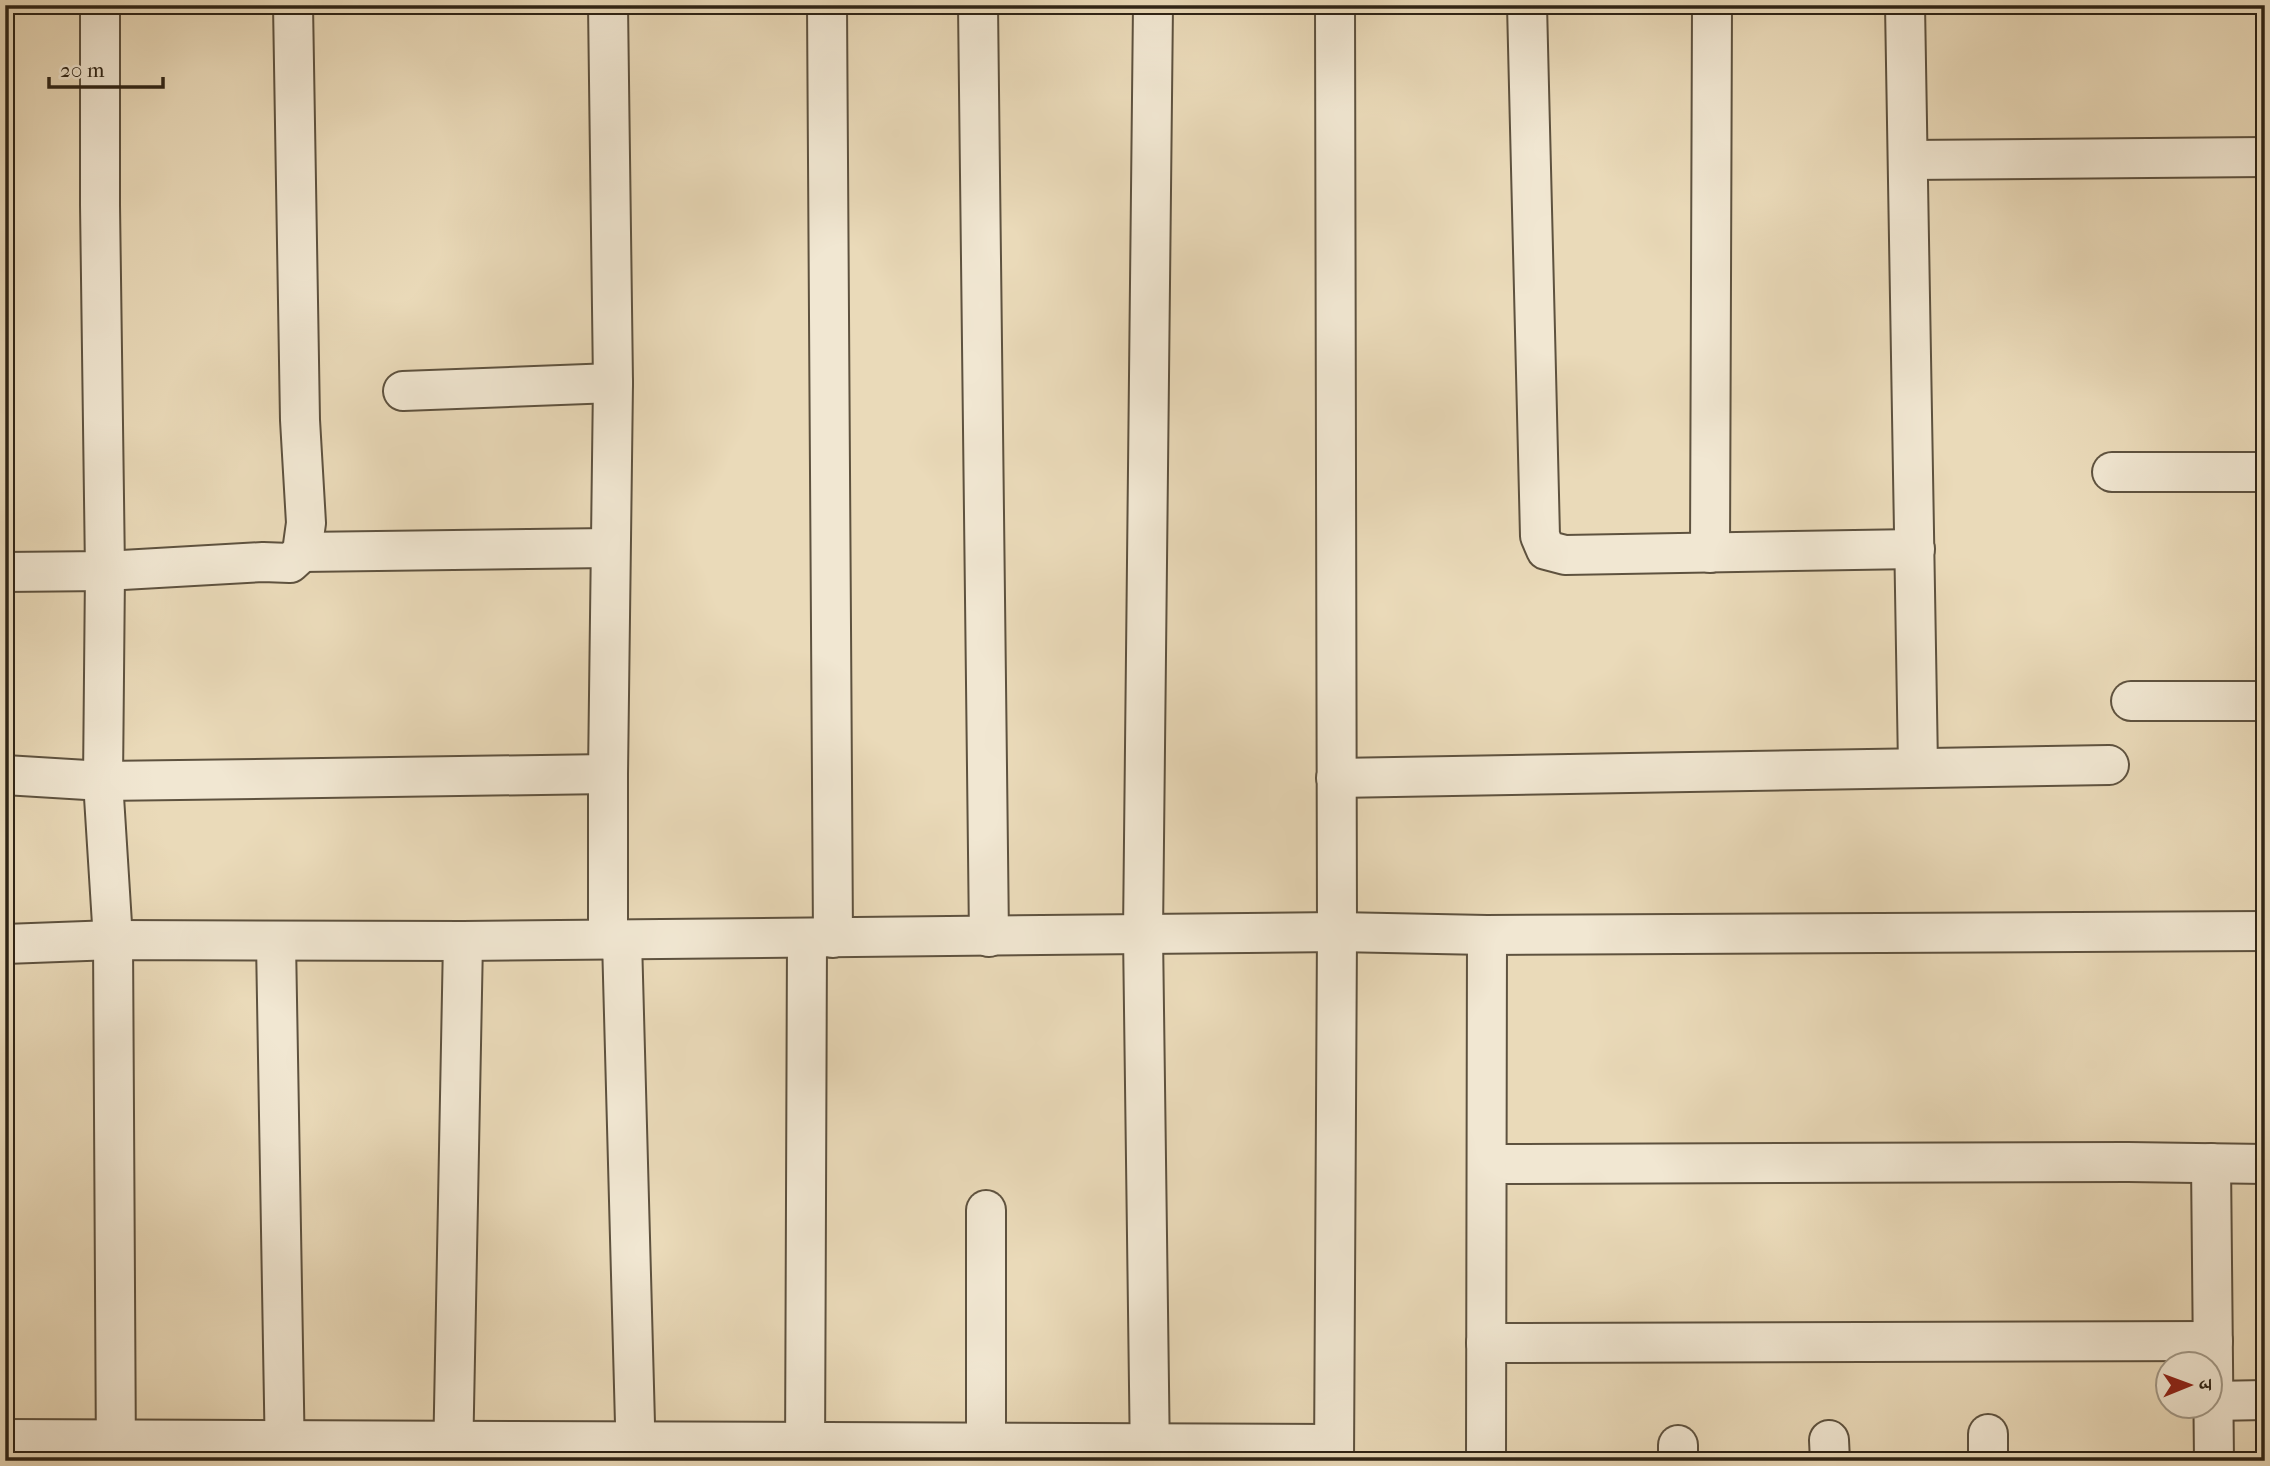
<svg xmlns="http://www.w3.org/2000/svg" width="2270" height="1466" viewBox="0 0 2270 1466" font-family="'IM FELL French Canon','Noto Serif Devanagari',serif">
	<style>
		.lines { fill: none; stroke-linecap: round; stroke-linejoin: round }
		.minor-casing { stroke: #5e523f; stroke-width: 42 }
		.minor { stroke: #f1e7d2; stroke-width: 38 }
	</style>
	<rect width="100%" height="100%" fill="#eadab9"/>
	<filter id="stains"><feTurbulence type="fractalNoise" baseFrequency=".00286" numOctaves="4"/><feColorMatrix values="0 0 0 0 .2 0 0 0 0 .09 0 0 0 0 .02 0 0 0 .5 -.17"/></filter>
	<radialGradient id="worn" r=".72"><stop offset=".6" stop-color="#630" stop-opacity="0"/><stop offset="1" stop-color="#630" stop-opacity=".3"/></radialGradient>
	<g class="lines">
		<g class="minor-casing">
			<g id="minor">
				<polyline points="100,5 100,205 105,571 103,781 113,940 116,1461"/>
				<polyline points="608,5 613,383 608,774 608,940"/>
				<polyline points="827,5 833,938"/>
				<polyline points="978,5 989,937"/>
				<polyline points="1527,5 1540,536 1546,550 1565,555 1915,549"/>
				<polyline points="1905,5 1918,766"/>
				<polyline points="1908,160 2265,157"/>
				<polyline points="403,391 613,383"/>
				<polyline points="2112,472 2265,472"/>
				<polyline points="302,552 610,548"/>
				<polyline points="1710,553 1712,5"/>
				<polyline points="5,572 105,571 263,562 290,563 302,552 306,523 300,420 293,5"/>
				<polyline points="2131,701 2265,701"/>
				<polyline points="5,775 103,781 608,774"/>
				<polyline points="1336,778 2109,765"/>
				<polyline points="622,940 636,1461"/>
				<polyline points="276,942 285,1461"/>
				<polyline points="5,944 113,940 463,941 1337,932 1487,935 2265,931"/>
				<polyline points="2211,1163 2214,1461"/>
				<polyline points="1487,1164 2128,1162 2265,1164"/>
				<polyline points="986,1210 986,1443"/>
				<polyline points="1486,1343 2213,1341"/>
				<polyline points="2213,1401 2265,1400"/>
				<polyline points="1988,1434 1988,1461"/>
				<polyline points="5,1439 1334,1444"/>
				<polyline points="1829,1440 1830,1461"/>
				<polyline points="453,1461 463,941"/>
				<polyline points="805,1461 807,939"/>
				<polyline points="1150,1461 1143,934 1153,5"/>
				<polyline points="1334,1461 1337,932 1335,5"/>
				<polyline points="1486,1461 1487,935"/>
				<polyline points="1678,1461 1678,1445"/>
			</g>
		</g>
		<use href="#minor" class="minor"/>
	</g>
	<rect width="2270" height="1466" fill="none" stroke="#eadab9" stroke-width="28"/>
	<rect x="7" y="7" width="2256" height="1452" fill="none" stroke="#2f2416" stroke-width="3.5"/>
	<rect x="14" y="14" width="2242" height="1438" fill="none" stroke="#2f2416" stroke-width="2"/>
	<g transform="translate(2189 1385) rotate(89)"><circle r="33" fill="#f1e7d2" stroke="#a39987" stroke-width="2"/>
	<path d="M0-5L12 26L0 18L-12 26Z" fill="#8f2418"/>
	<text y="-10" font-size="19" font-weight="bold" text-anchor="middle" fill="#2f2416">उ</text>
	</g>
	<path d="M49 77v10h114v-10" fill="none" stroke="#2f2416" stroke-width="3.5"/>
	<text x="60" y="77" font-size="21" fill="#2f2416" stroke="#f1e7d2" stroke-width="5" paint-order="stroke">20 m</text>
	<rect width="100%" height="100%" filter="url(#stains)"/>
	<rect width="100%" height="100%" fill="url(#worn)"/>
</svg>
